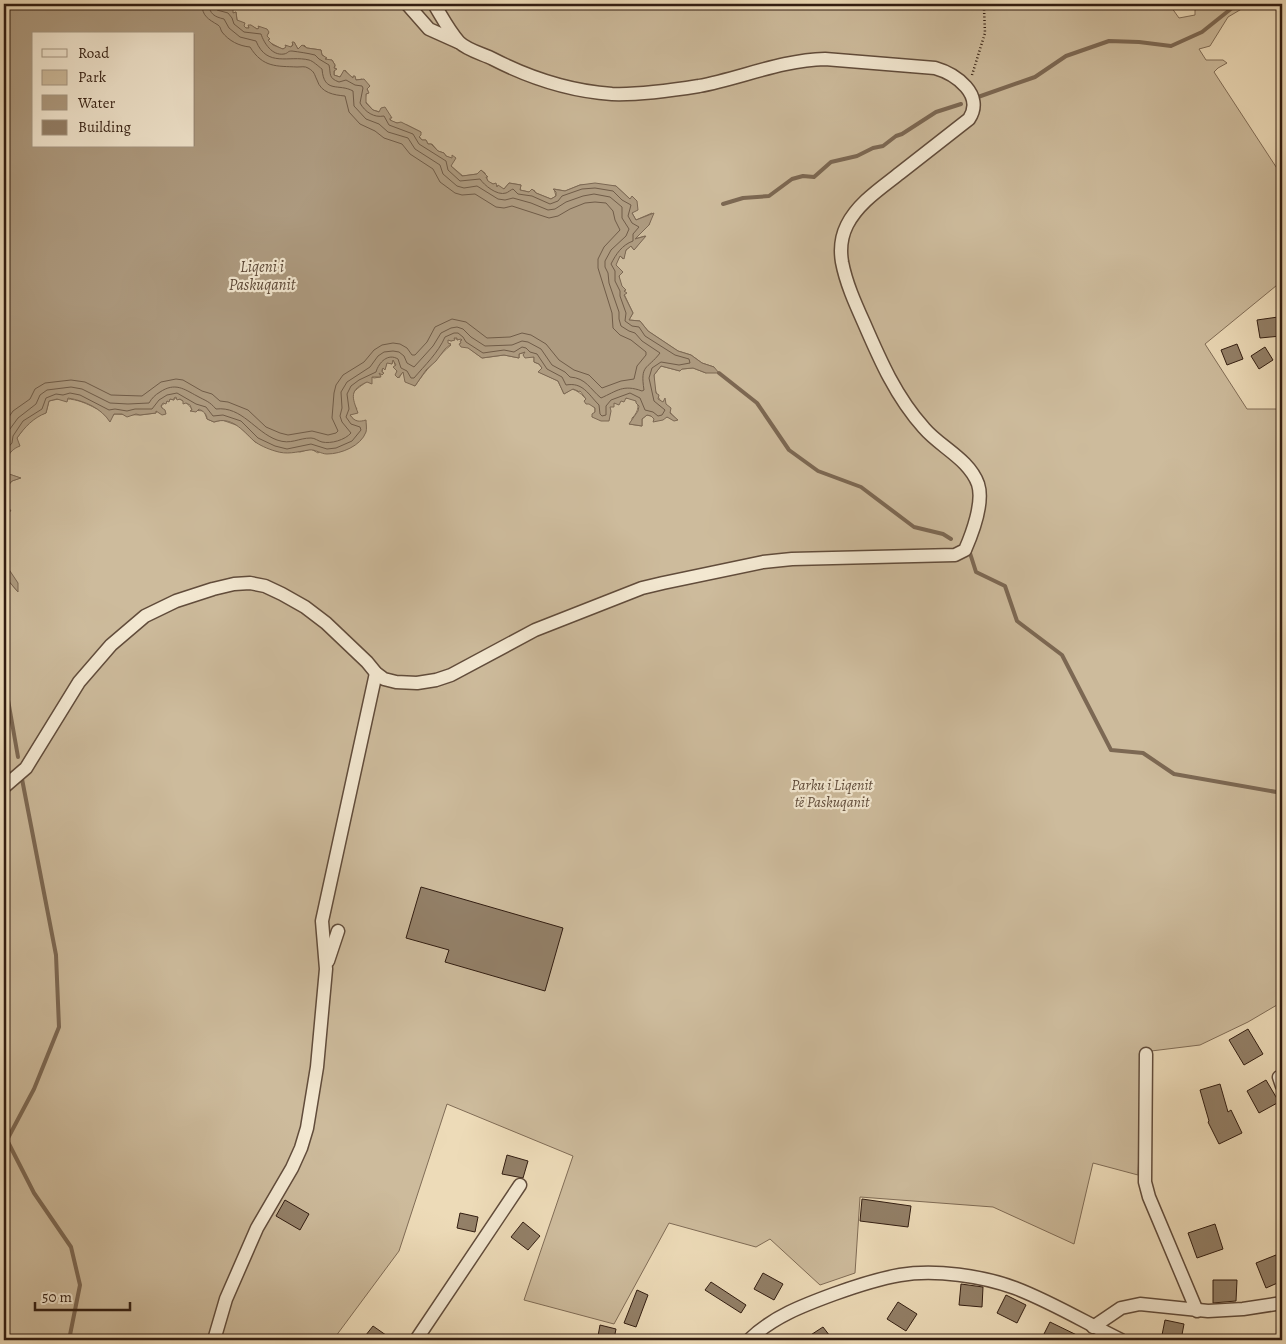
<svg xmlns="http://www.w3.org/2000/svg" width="1286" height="1344" viewBox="0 0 1286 1344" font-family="Alegreya,serif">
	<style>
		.green { fill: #cdbb9c; stroke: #806c56 }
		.water { fill: #ad9a7f; stroke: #7c6853; fill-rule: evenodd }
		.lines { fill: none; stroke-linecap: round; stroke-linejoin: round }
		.shore { stroke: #705c48; stroke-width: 1 }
		.stream { stroke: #7c6853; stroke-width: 4 }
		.building { fill: #938068; stroke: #321d11 }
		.minor-casing { stroke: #614c3b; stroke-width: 15 }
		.path { stroke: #321d11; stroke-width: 2.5; stroke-dasharray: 1 2.5; stroke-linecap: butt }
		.minor { stroke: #f3e8d1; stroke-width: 12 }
		.labels { text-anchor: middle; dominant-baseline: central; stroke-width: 4.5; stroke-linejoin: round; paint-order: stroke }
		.park-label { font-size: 15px; font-style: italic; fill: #604c3b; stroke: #f3e8d1 }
		.water-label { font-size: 16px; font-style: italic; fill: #5d4938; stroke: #f3e8d1 }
	</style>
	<rect width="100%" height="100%" fill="#eddbb8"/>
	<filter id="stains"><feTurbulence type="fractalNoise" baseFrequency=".004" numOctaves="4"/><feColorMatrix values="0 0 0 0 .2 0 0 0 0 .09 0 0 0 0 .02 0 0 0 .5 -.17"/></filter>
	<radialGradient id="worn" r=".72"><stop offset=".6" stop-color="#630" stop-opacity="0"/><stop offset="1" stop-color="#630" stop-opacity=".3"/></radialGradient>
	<path class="green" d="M219,4H1169L1179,18L1195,15V10L1204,4H1250L1228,17L1210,46L1199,49L1206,60H1223L1227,63L1218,68L1214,72L1282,176V281L1205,344L1247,409H1282V1002L1248,1022L1200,1045L1143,1052L1138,1175L1093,1163L1074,1244L993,1207L860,1197L855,1273L820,1285L770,1239L756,1247L669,1223L614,1324L524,1300L573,1156L447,1104L399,1251L333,1340H4V580L7,579L17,591V583L4,562V513L11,511L6,504H4V495L6,493L5,489L12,481L20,478L9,474L6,465L8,455L14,448L17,438L27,424L39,415L46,413L49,401C75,394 89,405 112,417L114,414L140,415L156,413V410L159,412L162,408L161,406L170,399L174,400V398C180,398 190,404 192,410L204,411L207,419L214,422L222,420L239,426L255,442L300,452L311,449L318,453L359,422L354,420L350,415L357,409C343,391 362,388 372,377L374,378L380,377V372H382L383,368L385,369L387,362L392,364L393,359L397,371L396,375L399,378L403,371L406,380L415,386C425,371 439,355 451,345L447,343L448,339L451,341L454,340V338H457V340L461,338L462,343L482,358L504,355L519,358V354L526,352L523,355L534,357V362L539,364L542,368L539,372L558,381L564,394L572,389C582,392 587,401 595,408V412L592,417C599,413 610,403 617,402C620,401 625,398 628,398C642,399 639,412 632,418V421L629,424L642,426V419L647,415L651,416L654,419L667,417L677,420C664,405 652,396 654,375L661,366L680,371L682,369L693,368L706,373L714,367L702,363L691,355L678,351L648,331L640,321L629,320L633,313L624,294L626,293C619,288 619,276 619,268L615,265L620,256L623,259L626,250L631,246L634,250L645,236L634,239L649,225L652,213L636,220L632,213L634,200L632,197L631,200L616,186L580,185L565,191L554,189L556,196L551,199L536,193L534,190L529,192L520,190L521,185L509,183L504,189L497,188L496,185L488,182L485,173L481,170L477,174L463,176L451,166L452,159L446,156L444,153L438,151L432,144H428L426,140H422L419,136L421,132L407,125L393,122L381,110L380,112L373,110L365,101L366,94L368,91L362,79C354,82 350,76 345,70L340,77L334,75L335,65L332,60L327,61L324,56L322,55L321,50L307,48L304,45L298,49L294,42L291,47L282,49L269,42L266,36L269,33L259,28L257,29L250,25L249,28H246L237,20L236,12L233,13L230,8L226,9L220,6Z"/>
	<g class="water">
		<path d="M4,4H219L222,7L226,6L224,7L226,9L227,7L230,8L233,4V13L236,12L237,20L245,23L244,26L246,28H249L248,25H251L257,29L259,28L258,26L267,29L269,32L267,36L270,39L268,40L273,45L283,49L286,47L285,45L291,47L293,45L292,42H294L298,49L302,45L307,48L321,50L322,55L327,58L325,59L332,60L335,65L334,68L337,69L334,71V75L340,77L344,70L353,78V76H355L356,80L364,79L370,86L367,89L369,93L366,94V103L373,110L379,112L381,108L385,107L392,118H390V120L397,123L401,122L421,132V135L419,137L422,140H426L428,144H431L438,151L444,153L446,156L452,158V155L456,158L451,166L462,176L477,174L481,170L488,177H486L488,181L493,184L496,183L497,187L498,185L504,189L509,183L521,185L520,190L529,192L532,189L536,193L551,199L556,196V192L553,189L565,191L580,185L595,183L616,186L630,199L632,196L637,201L638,210L632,213L636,220L654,213L649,225L635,239L646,236L634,250L631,246L626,250L624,259L620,256L616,265L623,272L619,276L622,286L626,290L624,291L627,293L624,295L633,313L629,320L640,321L648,331L678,351L691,355L702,363L714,367L719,373H706L693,368L682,369L680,371L661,366L654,375L656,393L659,395L658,399L663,402L665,398L666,404L671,408L670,413L678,420L674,421L667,417L663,420L653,422L654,419L651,416L647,415L642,419V426L629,424L638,411L639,406L636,403V401L626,398L624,402L621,401L619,405L614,403V407H610L611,411L609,421H601L592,417V414L595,412V408L589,404H586L584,401L586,399L580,391L578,392V391L573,389L564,394L558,381L538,372L542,368L539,364L534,362V357L525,358L523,355L525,352L519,354V358L504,355L482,358L468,348L461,347L459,344L461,343L460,341L462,340L461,339L457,340V338H454L455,340L451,341L448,340V343L451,344L445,349L436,361L426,370L415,386L405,382L403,372L398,378L395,375L397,371L393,367L396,365L393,360L392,364L387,363L385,370L383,368L382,370V372L384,373L382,375L379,373L381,377H372V384L367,382C349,390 352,397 358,413L350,415C355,422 359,422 366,420C366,423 367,429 366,432C361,446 341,454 327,454C321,454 315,449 309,450C296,452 287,455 275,451C268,449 259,445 254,441C242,430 232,416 214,422L207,419C207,414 203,411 199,409L196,412L190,411L192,410L190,405L186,403L183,404V401L180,399L177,400L176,397L174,398V400L170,399L169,402L167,401L166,404L163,403L161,406L162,408L165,410L166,414L162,415L156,411V413L140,415L136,414L127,417L122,414H114L110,422C101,408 85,401 68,398L67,402L57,399L49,401L46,413C33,418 25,427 17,438L20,446C7,451 5,461 9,474L21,478L12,481L5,489L6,493L4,495ZM34,34H194V146H34Z"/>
		<polygon points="4,562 18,583 18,592 7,579 4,580"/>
	</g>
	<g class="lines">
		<g class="shore">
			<path d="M4,424L13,411L30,399L35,389L45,383L71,380L85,382L111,395L142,396L161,382L176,379L183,380L202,391L212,394L220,401L228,402L248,410L266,427L280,433L288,435L312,431L328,435L336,433L338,431L332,418L334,393L336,385L343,375L364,362L374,350L382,345L393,343L400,344L407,348L412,355H415L427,342L435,327L452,319L466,322L487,338L510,337L522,333L531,335L546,344L559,360L574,370L589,375L602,388L621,381L634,379L637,366L646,355V352L631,340L620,335L613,328L612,313L598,268V259L604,247L620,230L615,220L613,211L606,203L595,202L585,203L570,209L558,216L549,218L512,206L504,208L496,207L475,194L462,195L455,193L440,182L433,169L410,154L402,144L384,138L375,131L360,124L349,112L345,96C334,95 321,93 317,80C314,74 315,72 308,68C305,66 301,67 297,67C277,66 263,68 250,47C239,46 229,41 222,32C220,29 221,27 218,25C208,19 202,16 202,4"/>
			<path d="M4,442L7,433L18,418L36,404L40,395L47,390L71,387L82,389L110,403L128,404L149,403C152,398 155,395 160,392C175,382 184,389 197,396C206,401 209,401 216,409C242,406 255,432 277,440C291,445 298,438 311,438C315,438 318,441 322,442C331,444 345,440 351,433L342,422L340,416L342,408L341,392L347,382L370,367L378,356L384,352L393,351L399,352L404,356L407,363L414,367L433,346L441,333L451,328L457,327L463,329L471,337L485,346L512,345L522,341L528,342L541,349L552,365L565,372L570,377C586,378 590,389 601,398C617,391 623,384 642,391L644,390C640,364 647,370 660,353L642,341L635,333L629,331L621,326L619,319V312L609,283L608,273L605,267V261L611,250L626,236L629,229L622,218V207L610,197L594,194L583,196L566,202L555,209L548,210L531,203L513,198L505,200L498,199L477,186L464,188L457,186L443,174L440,165L415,149L408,138L388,132L379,124L366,119L354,106L353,91C339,83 324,94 322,69C318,66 313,61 309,60C289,55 267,68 256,41L240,37L229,28L224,19C215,17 209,14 209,4"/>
			<path d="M4,452L12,443L13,436L23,421L42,409L46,398L56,394L63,395L70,393L80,395L109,410L115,409L127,411L135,409H152L159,400L167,395L177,393L196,404L206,407L213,416L223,415L241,421L258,438L275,446L287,449L311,444L327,449L336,448L352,441L361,430L360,427L351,424L346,417L349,409L347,394L351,386L359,380L376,372C379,362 388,353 398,359L401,368L407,371L411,378H414C425,365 438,353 445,337L454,333H458L463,337L466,342L483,353L504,350L514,352L522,347L526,348L530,352L537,354L547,369L562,377L566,385C583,382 588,394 599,405L600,414L602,416L606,415V406L611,400L630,393L640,398L645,410L653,412L658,416L662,415L665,410L654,401L649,378L652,368L661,362L679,365L690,363L689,359L675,355L645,336L639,327L632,326L625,321L626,313L620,296V291L615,281V271L611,264C616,254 622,245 633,241V234L639,227L632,223L628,216L631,205L622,200L613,191L595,188L582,189L562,196L558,201L550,204L532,196L518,194L513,189C512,189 507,193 506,193C497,196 484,185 480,179L460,181L448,170L446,161L419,144L413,134L389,125L384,116C374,118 365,112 360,103L363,88L362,86L355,85L346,80L339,82C328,78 331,74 329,65L319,59L315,55C307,53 299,52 292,51C287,51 289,53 284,54C272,56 264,43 261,34L244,32L234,24L232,18L228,13L217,10L216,4"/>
		</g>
		<g class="stream">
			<polyline points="978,97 1035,77 1066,56 1109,41 1139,42 1171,46 1202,32 1237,4"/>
			<polyline points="723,204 743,198 769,196 792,179 803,176 814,177 831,162 857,156 873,148 883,146 896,136 902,134 936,112 961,104"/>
			<polyline points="719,373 757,403 789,450 818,471 861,487 914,527 943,534 951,539"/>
			<polyline points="969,550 976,572 1005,586 1017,621 1062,655 1111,750 1143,753 1174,774 1282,793"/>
			<polyline points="4,677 18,757"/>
			<polyline points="22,779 56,955 59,1027 34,1089 7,1140 34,1193 71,1247 80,1285 69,1340"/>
		</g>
	</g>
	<g class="building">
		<polygon points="1278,317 1281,336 1260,338 1257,320"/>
		<polygon points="1237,344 1243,359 1227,365 1221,350"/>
		<polygon points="1265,347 1273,360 1259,369 1251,356"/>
		<polygon points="421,887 563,928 545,991 445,962 449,950 406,938"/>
		<polygon points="1248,1029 1263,1054 1244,1065 1229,1040"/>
		<polygon points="1266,1080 1279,1102 1259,1113 1247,1091"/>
		<polygon points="1220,1084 1228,1112 1231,1110 1242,1133 1219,1144 1208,1122 1209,1121 1200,1090"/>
		<polygon points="507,1155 528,1161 523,1178 502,1174"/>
		<polygon points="862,1199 911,1206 908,1227 860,1221"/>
		<polygon points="285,1200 309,1214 300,1230 276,1216"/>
		<polygon points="460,1213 478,1217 475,1232 457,1228"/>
		<polygon points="523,1222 540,1236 528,1250 511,1237"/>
		<polygon points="1215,1224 1223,1249 1197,1258 1188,1233"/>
		<polygon points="1276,1255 1282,1270 1282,1281 1266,1288 1256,1263"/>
		<polygon points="763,1273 783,1284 774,1300 754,1289"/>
		<polygon points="1213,1280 1237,1280 1236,1301 1213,1303"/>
		<polygon points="711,1282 746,1305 741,1313 705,1290"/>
		<polygon points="961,1284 983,1287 982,1307 959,1305"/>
		<polygon points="637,1290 648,1295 636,1327 624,1323"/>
		<polygon points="1006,1295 1026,1305 1017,1323 997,1313"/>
		<polygon points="898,1302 917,1314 906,1331 887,1319"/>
		<polygon points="1165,1320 1184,1324 1181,1340 1161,1340"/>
		<polygon points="1050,1322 1087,1340 1041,1340"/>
		<polygon points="600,1325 616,1329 614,1339 598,1336"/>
		<polygon points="373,1326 393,1340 362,1340"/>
		<polygon points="823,1327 833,1340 803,1340"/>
	</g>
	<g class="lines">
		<g class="minor-casing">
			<g id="minor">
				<polyline points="407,4 429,29 458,42"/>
				<path d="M4,787L26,768L79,682L111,645L145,616L176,601L213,589L234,584L250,583L265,586L282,594L305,607L326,623L367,662L376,673L384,679L396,682L417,683L436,680L451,675L535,630L642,588L663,583L763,562L792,559L955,555L965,550C972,534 984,502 978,484C969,459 940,447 924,428C896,397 880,360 864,323C855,303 846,283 842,262C840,250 841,237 847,225C858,203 881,188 900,173C923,155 946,137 969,119C985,95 956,74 935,68L825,59C782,60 741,78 699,86C674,90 637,95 612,94C570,91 530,78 493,59C483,54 467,50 459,42C449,31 442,17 434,4"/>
				<polyline points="328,961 338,931"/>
				<polyline points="1146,1054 1145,1182 1149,1197 1197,1311"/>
				<polyline points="1279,1077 1282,1086"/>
				<polyline points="1093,1327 1121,1308 1140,1304 1208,1311 1243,1309 1282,1303"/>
				<polyline points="214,1340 226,1299 257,1228 292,1168 301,1148 307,1128 317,1067 326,969 322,921 376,673"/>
				<polyline points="416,1340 520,1185"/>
				<path d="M749,1340C772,1317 804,1305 834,1294C856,1286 877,1279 900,1275C935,1269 983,1276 1015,1288C1052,1302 1086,1323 1121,1340"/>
			</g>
		</g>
		<polyline class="path" points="972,75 985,33 984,8 986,4"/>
		<use href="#minor" class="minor"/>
	</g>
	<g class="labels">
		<g class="park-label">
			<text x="832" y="785">Parku i Liqenit<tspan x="832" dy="17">të Paskuqanit</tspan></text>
		</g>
		<g class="water-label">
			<text x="262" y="267">Liqeni i<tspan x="262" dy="18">Paskuqanit</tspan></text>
		</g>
	</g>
	<rect width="1286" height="1344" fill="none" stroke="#eddbb8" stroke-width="20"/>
	<rect x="5" y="5" width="1276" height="1334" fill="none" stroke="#321d11" stroke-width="2.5"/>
	<rect x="10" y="10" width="1266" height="1324" fill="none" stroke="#321d11"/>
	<rect x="32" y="32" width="162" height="115" fill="#f3e8d1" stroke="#a69784"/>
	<rect x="42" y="49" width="25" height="8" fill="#f3e8d1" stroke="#a69784"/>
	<text x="78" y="58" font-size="15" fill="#321d11">Road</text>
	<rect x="42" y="70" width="25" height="15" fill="#cdbb9c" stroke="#a69784"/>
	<text x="78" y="82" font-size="15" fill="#321d11">Park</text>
	<rect x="42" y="95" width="25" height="15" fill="#ad9a7f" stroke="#a69784"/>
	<text x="78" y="108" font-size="15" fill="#321d11">Water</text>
	<rect x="42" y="120" width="25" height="15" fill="#938068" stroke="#a69784"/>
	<text x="78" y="132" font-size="15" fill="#321d11">Building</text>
	<path d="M35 1302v8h95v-8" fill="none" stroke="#321d11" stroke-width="2.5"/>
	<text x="42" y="1302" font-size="15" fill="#321d11" stroke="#f3e8d1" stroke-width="4" paint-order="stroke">50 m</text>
	<rect width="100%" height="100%" filter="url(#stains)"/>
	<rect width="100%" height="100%" fill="url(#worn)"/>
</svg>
